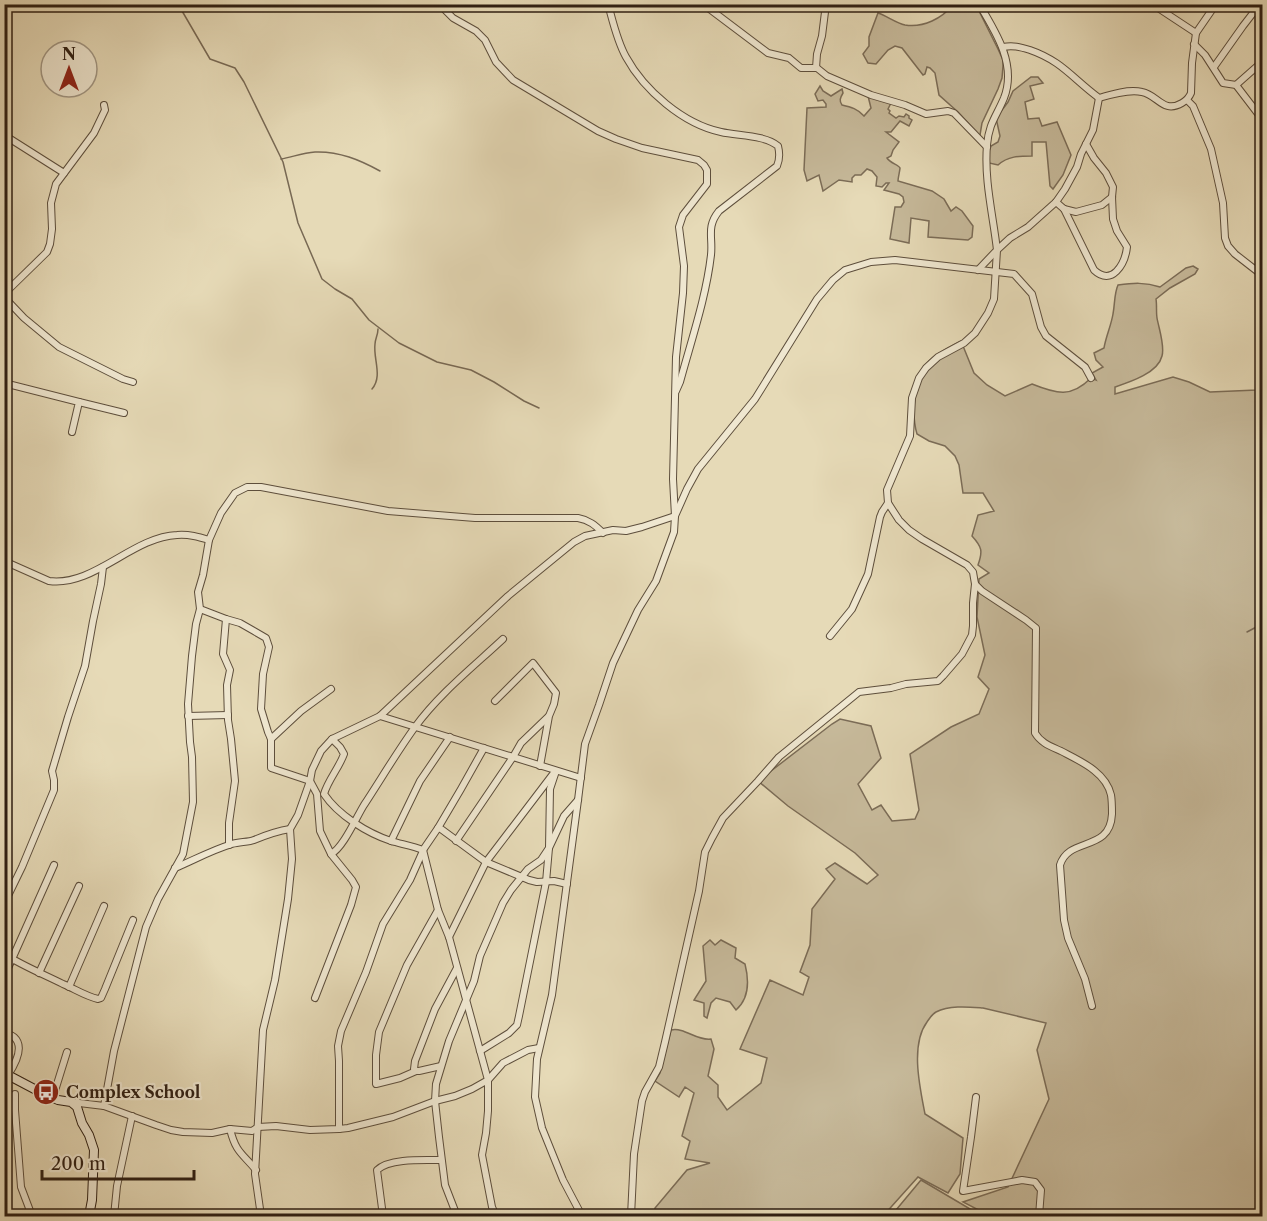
<svg xmlns="http://www.w3.org/2000/svg" width="1267" height="1221" viewBox="0 0 1267 1221" font-family="'Libre Caslon Text',serif">
	<style>
		.green { fill: #c7ba9b; stroke: #7b6c57; stroke-width: 1.5 }
		.lines { fill: none; stroke-linecap: round; stroke-linejoin: round }
		.stream { stroke: #786954; stroke-width: 1.5 }
		.street-casing { stroke: #5d4e3c; stroke-width: 8 }
		.secondary-casing { stroke: #2f1f13; stroke-width: 10 }
		.street { stroke: #efe7d0; stroke-width: 6 }
		.secondary { stroke: #efe7d0; stroke-width: 8 }
		.labels { text-anchor: middle; dominant-baseline: central; stroke-width: 4.5; stroke-linejoin: round; paint-order: stroke }
		.poi-label { font-size: 16px; font-weight: bold; fill: #2f1f13; stroke: #efe7d0; text-anchor: start }
	</style>
	<rect width="100%" height="100%" fill="#e6dab7"/>
	<filter id="stains"><feTurbulence type="fractalNoise" baseFrequency=".00333" numOctaves="4"/><feColorMatrix values="0 0 0 0 .2 0 0 0 0 .09 0 0 0 0 .02 0 0 0 .5 -.17"/></filter>
	<radialGradient id="worn" r=".72"><stop offset=".6" stop-color="#630" stop-opacity="0"/><stop offset="1" stop-color="#630" stop-opacity=".3"/></radialGradient>
	<g class="green">
		<path d="M953,5H976L998,49L1003,60V66L1002,78L998,89L982,123L980,135H979L958,112L939,95L935,73L930,68L927,67L925,74L923,75L902,48L895,46L888,50L876,64L868,63L863,54L869,46V37L878,13C887,16 896,23 905,25C924,28 942,18 953,5Z"/>
		<path d="M1031,77H1038L1043,83L1030,86L1034,99L1025,102L1028,119L1039,118L1042,126L1057,122L1071,155L1063,175L1053,189L1050,186L1046,142H1032V156C1019,156 1008,156 998,165L989,163V151L991,146L998,142L1000,136L996,118L1008,102L1013,91Z"/>
		<path d="M820,86L823,91L831,96L842,89L843,93C840,98 839,101 842,105C851,107 858,109 864,116L871,108L868,96L891,103L888,109L890,111L889,113L896,118L899,116L904,117L906,114L909,116V118L912,120L909,126L900,121L891,132H886L899,142L893,150L891,156L887,158C890,163 899,165 900,168C900,170 898,178 898,181L932,191L944,199L951,211L956,207L962,211L973,226L972,237L968,240L928,237L929,221L911,218L909,243L890,239L895,207H901L904,202L903,197L899,194L884,190L889,183H886L882,187L876,186L877,177L872,171L867,169L861,175H855L852,178V182L839,180L823,191L819,175L807,181L804,170L807,108L826,107V104L823,100L818,101L815,94Z"/>
		<path d="M1193,266L1198,269L1195,274L1170,288L1156,299C1157,305 1156,312 1157,318C1159,329 1165,346 1162,356C1158,373 1130,382 1115,387V394L1173,377L1189,382L1210,392L1257,390L1262,388V1216H990L963,1202L1008,1187L1049,1099L1037,1050L1046,1023L983,1008C969,1007 950,1005 936,1012C932,1014 930,1018 927,1022C910,1045 920,1088 925,1114L963,1138L960,1174L948,1193L918,1177L883,1216H654L655,1208L687,1170L710,1163L685,1159L690,1141L682,1136L694,1093L685,1087L679,1097L655,1081L660,1073L671,1030C685,1027 696,1041 711,1039L714,1049L708,1076L718,1085V1097L727,1110L761,1083L767,1058L740,1049L770,980L803,995L809,977L800,972L810,945L812,909L835,879L826,869L835,863L867,884L878,875L855,853L788,806L758,781L832,724L840,719L871,726L881,758L858,784L872,810L881,805L892,821L915,819L919,810L910,754L951,727L979,714L989,689L978,677L985,655L977,617L979,579L989,573L978,565C983,551 982,547 972,536L978,515L994,511L983,493H963L959,465L955,456L945,446L929,441L917,434C911,414 914,377 929,361C938,352 950,347 961,341L974,373L987,385L1005,396L1032,384C1057,394 1071,398 1091,378L1096,380L1092,373L1103,367L1096,360L1094,353L1104,348C1106,336 1111,326 1113,314C1115,304 1114,294 1118,285C1133,283 1145,282 1160,287L1186,268Z"/>
		<path d="M710,940L715,945L721,940L736,948L735,958L745,964C749,980 750,998 736,1010L730,1002L716,998L711,1003L707,1018L704,1016V1003L694,1000L706,981L703,946Z"/>
		<polygon points="921,1180 982,1216 891,1216"/>
	</g>
	<g class="lines">
		<g class="stream">
			<polyline points="178,4 210,59 235,68 244,82 283,162 298,223 322,279 335,289 352,299 369,320 399,343 437,362 471,370 494,382 524,401 539,408"/>
			<path d="M281,159C292,157 303,153 315,152C339,151 360,160 380,171"/>
			<path d="M372,389C383,376 373,359 375,344C375,339 378,335 378,329"/>
			<polyline points="1247,632 1262,624"/>
		</g>
		<g class="street-casing">
			<g id="street">
				<polyline points="439,4 453,18 476,31 485,40 496,62 513,80 598,131 616,139 642,148 698,160 704,165 707,170 707,184 683,215 679,227 684,266 683,293 676,357 673,479 675,516 674,532 656,581 638,610 613,663 599,705 585,744 578,800 552,995 537,1059 535,1097 542,1128 563,1180 582,1216"/>
				<path d="M608,4C613,22 617,41 626,57C644,90 683,124 721,132C738,136 765,135 778,146C780,154 780,159 777,166L719,211C706,227 713,237 711,255C706,298 691,341 680,382L676,391"/>
				<polyline points="703,4 768,53 789,58 801,68 817,68 827,76 871,95 905,105 926,114 948,111 954,113 987,147"/>
				<polyline points="1152,4 1196,33"/>
				<polyline points="1194,44 1205,55 1223,83 1236,85 1262,119"/>
				<path d="M1003,47C1013,45 1020,47 1030,50C1062,61 1073,79 1099,98C1112,94 1129,89 1142,92C1158,95 1163,114 1182,103C1187,100 1189,98 1191,93L1192,63L1196,33L1216,4"/>
				<polyline points="1214,67 1243,26 1260,4"/>
				<polyline points="816,68 817,54 822,36 826,4"/>
				<polyline points="1236,85 1262,62"/>
				<polyline points="1187,100 1193,106 1211,149 1223,203 1225,238 1228,246 1235,254 1262,275"/>
				<polyline points="4,135 64,173"/>
				<polyline points="1056,202 1064,209 1076,212 1102,205 1112,197"/>
				<path d="M1064,209L1094,270C1112,287 1125,264 1127,247L1117,231L1113,219L1112,197L1113,187L1106,173L1094,158L1086,144"/>
				<path d="M978,270L997,250C993,215 984,180 987,145C989,123 996,117 1004,98C1017,65 996,32 979,4"/>
				<polyline points="4,294 47,252 50,244 52,229 51,203 56,184 94,133 105,110 104,105"/>
				<polyline points="4,297 24,318 59,347 123,379 133,382"/>
				<polyline points="4,383 79,402 72,432"/>
				<polyline points="79,402 124,413"/>
				<path d="M4,561L49,581C94,587 132,537 177,535C189,534 199,537 209,540"/>
				<polyline points="200,609 226,619 223,654 230,670 227,685 228,720 231,739 235,781 229,823 229,845"/>
				<polyline points="226,619 240,623 254,631 266,638 269,647 263,674 261,709 268,732 271,739 271,768 310,781 317,794 320,831 331,854 352,880 356,887 351,905 315,998"/>
				<polyline points="830,636 852,609 868,574 880,517 882,512 888,503"/>
				<polyline points="495,701 533,663 556,693 554,704 549,716 540,766"/>
				<polyline points="188,716 228,715"/>
				<polyline points="380,716 581,778"/>
				<polyline points="271,739 301,711 331,689"/>
				<path d="M332,739L340,747L344,754C339,768 328,780 324,794C338,815 367,833 391,841C401,844 413,846 423,850L438,828L441,829L486,862L529,880L537,882L554,881L567,884"/>
				<polyline points="438,828 461,789 484,748"/>
				<polyline points="391,841 420,781 450,737"/>
				<polyline points="456,841 513,757 521,743 548,717"/>
				<path d="M331,854C343,848 356,818 364,805C381,779 397,752 415,727C439,694 473,667 503,639"/>
				<path d="M175,868C194,860 212,850 232,844C239,842 249,842 254,840C266,835 277,831 290,829"/>
				<polyline points="4,904 22,867 54,790 54,780 52,771 68,717 85,666 93,621 101,584 103,567"/>
				<polyline points="449,937 486,862 553,774"/>
				<path d="M4,954C23,966 43,974 63,984C75,989 85,996 98,999L101,998L105,989L133,920"/>
				<polyline points="39,973 79,886"/>
				<polyline points="4,977 54,865"/>
				<polyline points="69,987 104,906"/>
				<path d="M1092,1006L1085,979L1068,938L1064,920L1060,865C1069,836 1110,853 1112,814C1112,808 1112,801 1111,795C1106,772 1080,761 1061,751C1050,746 1041,743 1035,733L1036,628L1026,620L982,591L975,584L973,572L967,565L922,539L909,530L899,520L888,503L887,490L910,436L912,398L919,378L926,368L938,357L964,343L975,333L988,313L994,299L997,250L1010,238L1028,227L1056,202L1065,189L1077,167L1081,154L1093,130L1099,98"/>
				<path d="M4,1032C8,1034 11,1035 14,1037C25,1047 14,1066 8,1075"/>
				<polyline points="480,1051 509,1033 517,1025 519,1016 546,882 549,848 550,789 556,771"/>
				<polyline points="441,1066 419,1071 416,1071 414,1069 415,1061 435,1009 457,968"/>
				<polyline points="416,1071 400,1078 376,1084 376,1055 379,1032 407,965 438,910"/>
				<polyline points="15,1094 15,1110 21,1187 32,1216"/>
				<polyline points="53,1097 67,1052"/>
				<polyline points="976,1097 971,1137 963,1191 1022,1180 1035,1182 1041,1190 1039,1216"/>
				<polyline points="71,1102 104,1106 156,1125 171,1130 183,1132 212,1133 230,1129 252,1131 258,1127 276,1126 310,1130 339,1129 348,1128 393,1117 435,1101 455,1096 472,1089 488,1080 449,937 438,910 423,850"/>
				<path d="M104,1106L114,1051L146,927L158,899L183,854L193,802L192,757L190,742L188,704L192,656L196,624L200,609L198,592L203,575L209,540L221,513L235,493L247,487H261L388,511L475,518H578C589,520 595,525 603,533"/>
				<path d="M230,1129C236,1153 242,1153 256,1170"/>
				<polyline points="339,1129 339,1061 338,1046 341,1031 366,972 383,924 410,880 423,851"/>
				<polyline points="114,1216 117,1186 132,1116"/>
				<polyline points="261,1216 255,1174 263,1030 275,980 288,899 292,859 290,829 298,815 310,781 312,770 321,751 332,739 380,716 508,596 574,542 585,536 613,530 626,531 642,527 675,516 687,489 698,469 755,399 817,299 833,280 845,270 871,262 895,260 1014,274 1032,294 1041,327 1046,336 1085,367 1091,378"/>
				<path d="M383,1216L377,1170C389,1158 424,1160 441,1160"/>
				<polyline points="457,1216 445,1185 439,1137 435,1101 436,1084 449,1041 474,981 480,956 503,903 511,890 528,869 541,860 549,848 564,816 578,800"/>
				<polyline points="496,1216 492,1207 482,1155 486,1133 488,1111 488,1080 503,1063 528,1050 539,1048"/>
				<polyline points="631,1216 634,1154 642,1101 645,1092 659,1067 665,1042 699,891 705,852 712,838 723,818 758,781 779,757 859,692 891,688 906,684 938,681 943,676 962,654 972,635 973,626 973,603 975,584"/>
			</g>
		</g>
		<g class="secondary-casing">
			<polyline id="secondary" points="4,1073 40,1092 58,1100 71,1102 77,1107 82,1123 89,1135 94,1150 92,1200 89,1216"/>
		</g>
		<use href="#street" class="street"/>
		<use href="#secondary" class="secondary"/>
	</g>
	<defs>
		<g id="bus-disc" transform="scale(1.35)"><circle r="9.5" fill="#8f2418" stroke="#efe7d0"/><path d="M-5-6H5V4H4V6H2V4H-2V6H-4V4H-5ZM-3.5-4V0h7V-4ZM-3.5 1.2v1.5H-2V1.2ZM2 1.2v1.5H3.5V1.2Z" fill="#fff"/></g>
	</defs>
	<g fill-rule="evenodd">
		<use href="#bus-disc" x="46" y="1092"/>
	</g>
	<g class="labels">
		<g class="poi-label">
			<text x="66" y="1092">Complex School</text>
		</g>
	</g>
	<rect width="1267" height="1221" fill="none" stroke="#e6dab7" stroke-width="24"/>
	<rect x="6" y="6" width="1255" height="1209" fill="none" stroke="#2f1f13" stroke-width="3"/>
	<rect x="12" y="12" width="1243" height="1197" fill="none" stroke="#2f1f13" stroke-width="1.5"/>
	<g transform="translate(69 69)"><circle r="28" fill="#efe7d0" stroke="#a29784" stroke-width="1.5"/>
	<path d="M0-4.5L10 22L0 15L-10 22Z" fill="#8f2418"/>
	<text y="-9" font-size="16" font-weight="bold" text-anchor="middle" fill="#2f1f13">N</text>
	</g>
	<path d="M42 1170v9h152v-9" fill="none" stroke="#2f1f13" stroke-width="3"/>
	<text x="51" y="1170" font-size="18" fill="#2f1f13" stroke="#efe7d0" stroke-width="4.5" paint-order="stroke">200 m</text>
	<rect width="100%" height="100%" filter="url(#stains)"/>
	<rect width="100%" height="100%" fill="url(#worn)"/>
</svg>
